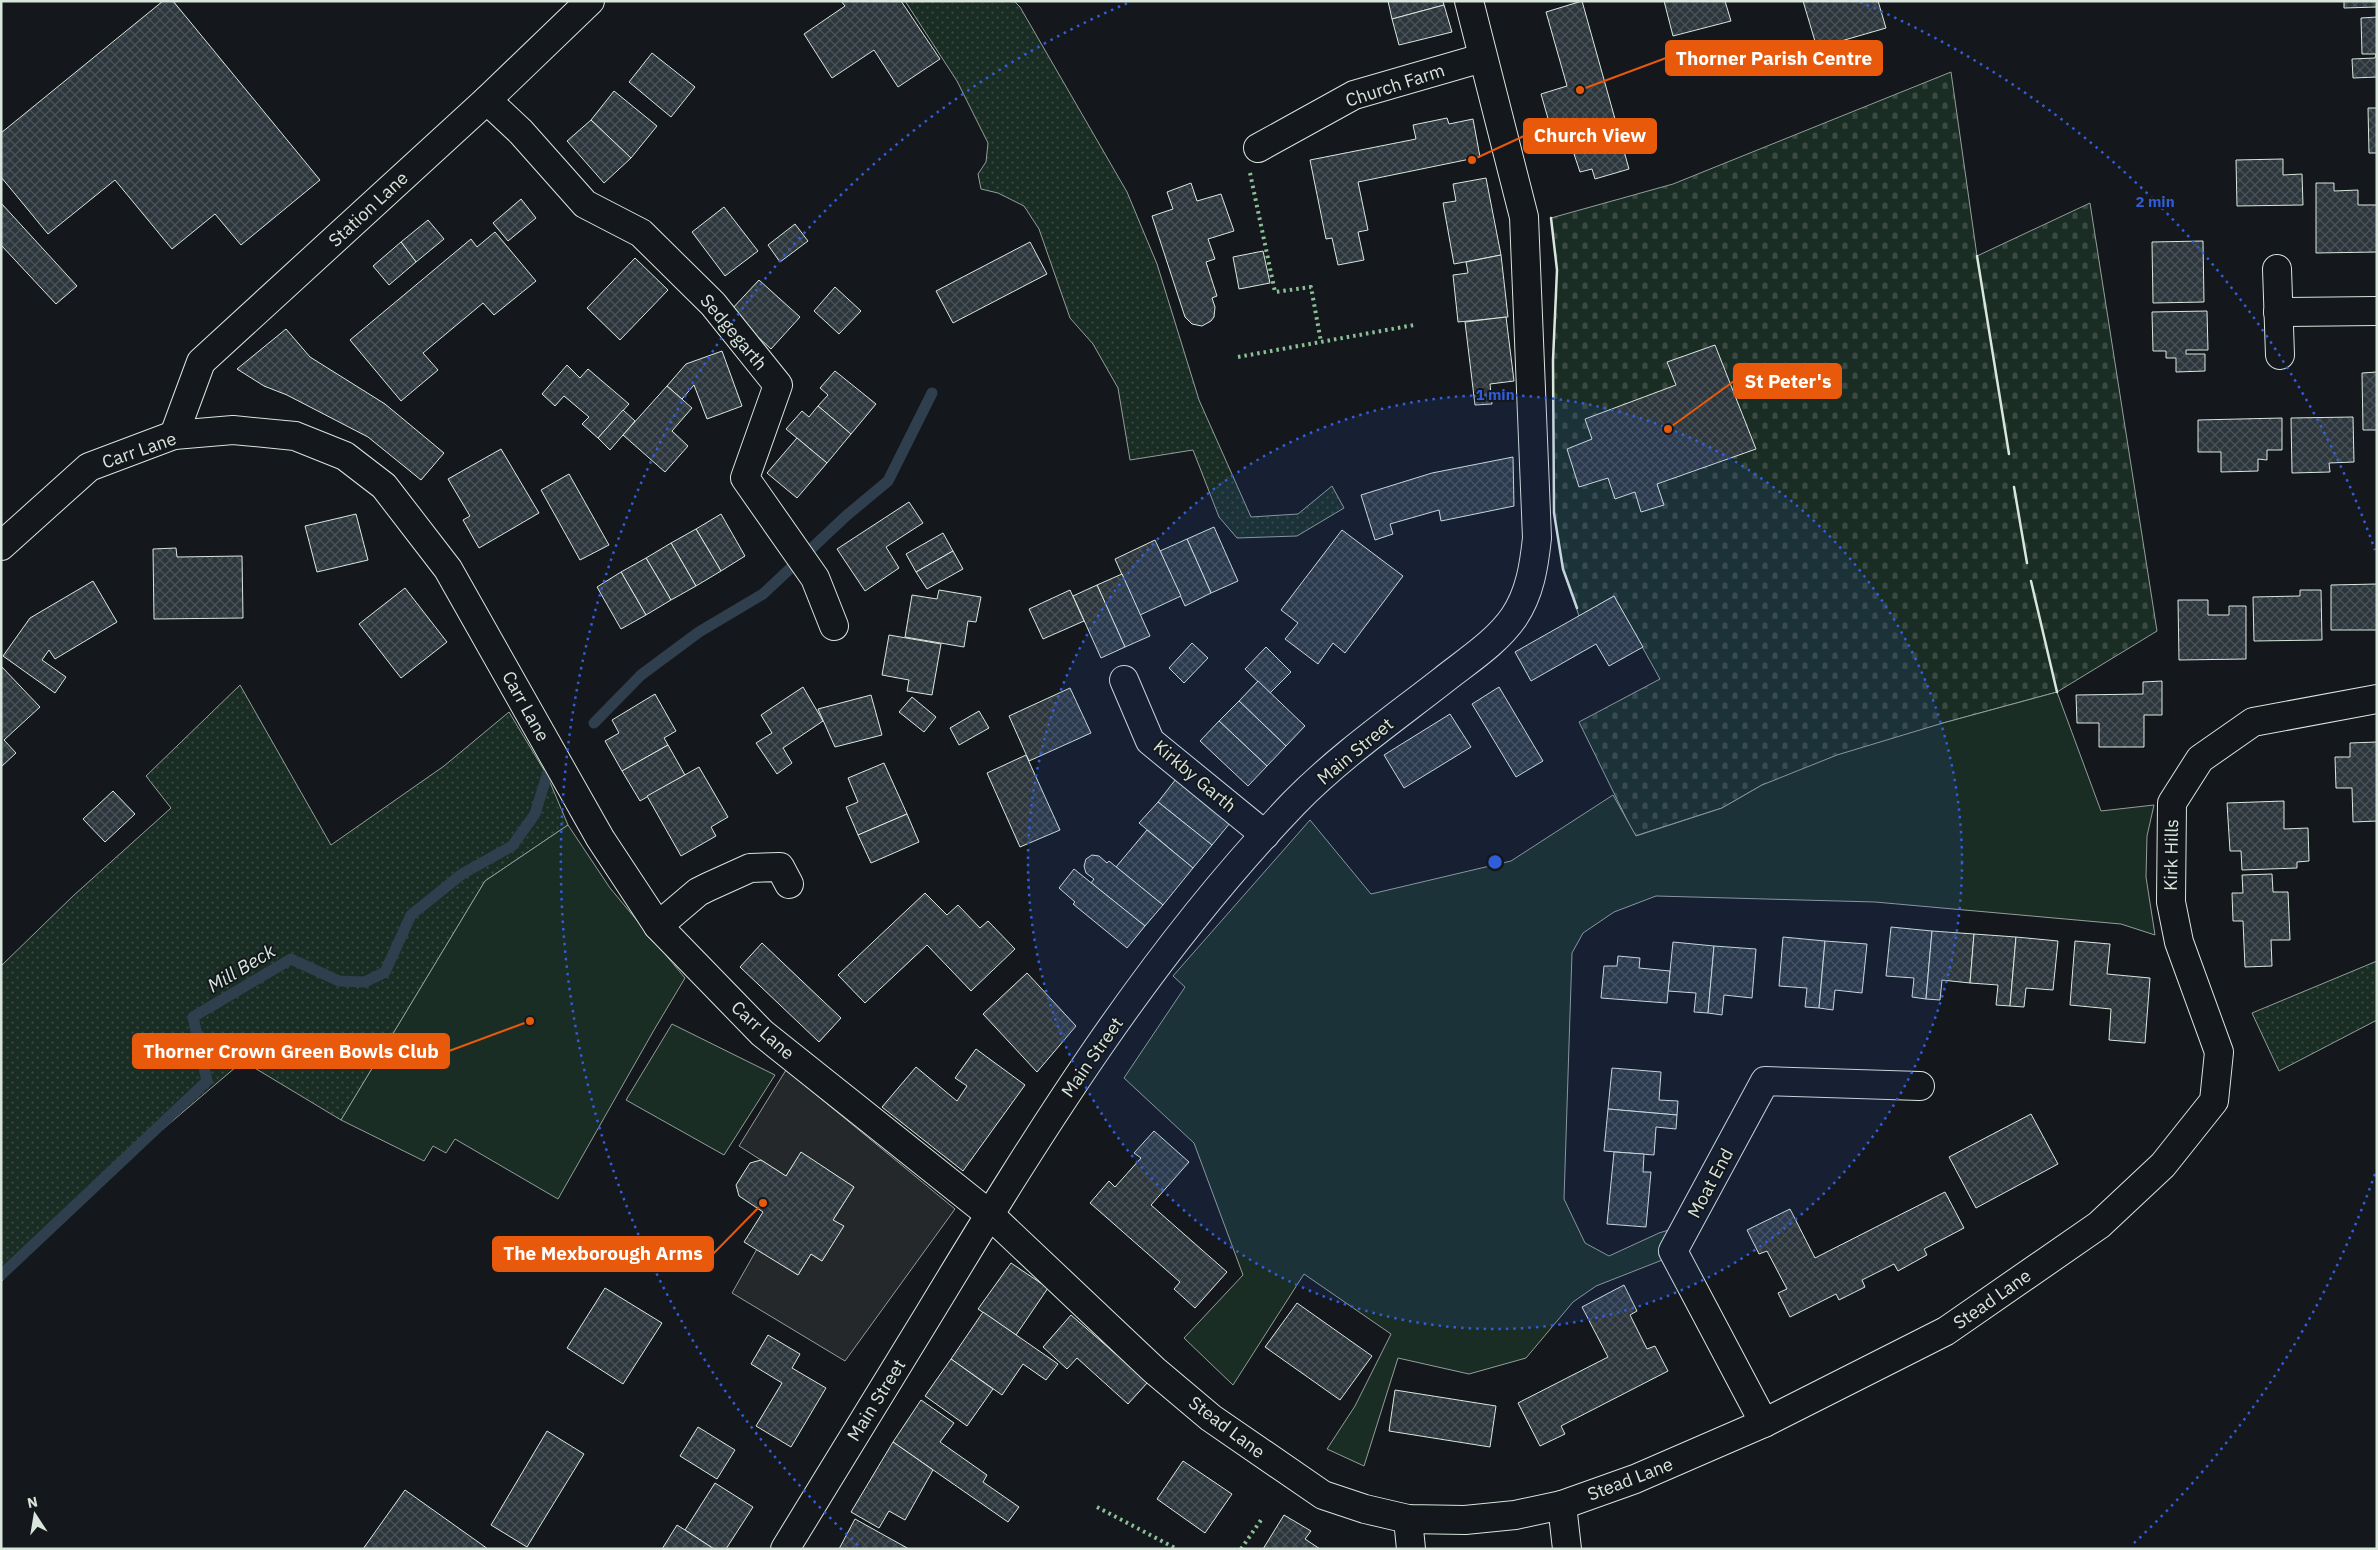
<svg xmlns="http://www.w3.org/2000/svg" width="2378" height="1550" viewBox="0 0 2378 1550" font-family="'IBM Plex Sans',sans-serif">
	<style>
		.grass { fill: url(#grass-dots); stroke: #939e99 }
		.cemetery { fill: url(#cemetery-stones); stroke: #939e99 }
		.green { fill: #1a2d24; stroke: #939e99 }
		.parking { fill: #24282b; stroke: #939e99 }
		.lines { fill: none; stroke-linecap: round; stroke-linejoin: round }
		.stream { stroke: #2f3f4d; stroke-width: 11 }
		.building { fill: url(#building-cross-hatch); stroke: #d8e6dc }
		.minor-casing { stroke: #d8e6dc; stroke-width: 30 }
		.tertiary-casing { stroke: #d8e6dc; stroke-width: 30 }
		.minor { stroke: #14181c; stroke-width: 28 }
		.tertiary { stroke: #14181c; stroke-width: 28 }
		.hedge { stroke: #8ac095; stroke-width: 4; stroke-dasharray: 2.5 4; stroke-linecap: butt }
		.wall { stroke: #d8e6dc; stroke-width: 2.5 }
		.ring { fill: none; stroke: #305dd8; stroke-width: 2.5; stroke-dasharray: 2.5 5 }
		.labels { text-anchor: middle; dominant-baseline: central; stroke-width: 4; stroke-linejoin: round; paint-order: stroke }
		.street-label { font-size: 18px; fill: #d8e6dc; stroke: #14181c }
		.water-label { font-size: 19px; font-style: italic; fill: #d8e6dc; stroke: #14181c }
		.centre { fill: #305dd8; stroke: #14181c; stroke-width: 2.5 }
		.ring-label { font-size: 15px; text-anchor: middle; font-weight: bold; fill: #305dd8; stroke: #14181c; stroke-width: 4; stroke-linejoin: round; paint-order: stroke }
		.leader { fill: none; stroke: #e8590c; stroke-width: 2 }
		.callout-dot { fill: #e8590c; stroke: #14181c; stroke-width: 2 }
		.callout { fill: #e8590c; stroke: #e8590c; stroke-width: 2 }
		.callout-label { font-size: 19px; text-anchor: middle; font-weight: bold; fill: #fff }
	</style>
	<defs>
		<pattern id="grass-dots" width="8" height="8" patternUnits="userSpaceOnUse" patternTransform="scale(1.25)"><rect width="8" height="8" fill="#1a2d24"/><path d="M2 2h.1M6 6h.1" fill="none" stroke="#3b4b43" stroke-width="1.8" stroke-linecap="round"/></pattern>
		<pattern id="cemetery-stones" width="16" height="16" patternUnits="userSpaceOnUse" patternTransform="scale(1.25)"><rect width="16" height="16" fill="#1a2d24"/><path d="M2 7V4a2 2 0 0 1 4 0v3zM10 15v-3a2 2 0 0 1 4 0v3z" fill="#3b4b43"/></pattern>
		<pattern id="building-cross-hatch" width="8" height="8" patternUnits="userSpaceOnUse" patternTransform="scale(1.25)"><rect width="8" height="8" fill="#2c363c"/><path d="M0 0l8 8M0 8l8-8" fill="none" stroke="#4a5358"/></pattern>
	</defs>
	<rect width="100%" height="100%" fill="#14181c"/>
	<g class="grass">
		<polygon points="905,1 1014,1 1020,7 1127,192 1157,264 1199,400 1251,517 1298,514 1332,486 1344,508 1297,536 1237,538 1219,517 1193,450 1130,460 1118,388 1093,344 1070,318 1039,229 1024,206 998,193 981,189 978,174 986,162 988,143 957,81"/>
		<polygon points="240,685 331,845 444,766 509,712 547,775 568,825 485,881 341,1120 243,1061 76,1203 1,1282 1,966 73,896 171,808 146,776"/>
		<polygon points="2377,961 2377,1020 2279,1071 2252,1013"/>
	</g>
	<polygon class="cemetery" points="1951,72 1977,256 2090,203 2157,631 2057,692 1943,723 1762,785 1722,808 1635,836 1579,722 1660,679 1614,596 1579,616 1563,569 1554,513 1553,360 1557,270 1551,218 1673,184"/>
	<g class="green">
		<polygon points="2057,692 2101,811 2154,805 2147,836 2146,877 2155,935 2121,924 1875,902 1656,896 1614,912 1583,933 1572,953 1564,1199 1585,1243 1609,1256 1659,1233 1688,1224 1675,1255 1596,1286 1573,1302 1526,1358 1469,1374 1398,1358 1364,1466 1327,1449 1355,1406 1391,1334 1304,1274 1233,1385 1184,1338 1243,1275 1194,1143 1124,1078 1185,987 1173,976 1310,820 1371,894 1511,861 1613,795 1636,836 1722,808 1762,785 1837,755 1943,723"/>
		<polygon points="568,825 610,888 685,978 654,1030 558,1199 455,1139 446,1153 433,1146 424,1161 341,1120 485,881"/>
		<polygon points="672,1024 775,1075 724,1155 626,1100"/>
	</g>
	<polygon class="parking" points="786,1070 955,1209 845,1361 732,1293 757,1249 798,1275 811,1254 822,1261 843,1226 833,1220 854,1187 801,1153 786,1176 739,1146"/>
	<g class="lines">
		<g class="stream">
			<polyline points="594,723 641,675 699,632 763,594 846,516 888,481 932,393"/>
			<polyline points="1,1275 207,1081 193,1017 291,959 339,981 365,982 385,972 411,915 462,874 512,846 535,814 547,775"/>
		</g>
	</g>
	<g class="building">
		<polygon points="163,1 173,1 320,180 241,245 215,214 172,249 115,180 48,234 1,177 1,133"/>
		<polygon points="841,1 901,1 940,59 898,87 874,50 832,78 804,34 845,6"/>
		<polygon points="1388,1 1443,1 1444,5 1392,19"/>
		<polygon points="1582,1 1629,169 1595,179 1592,169 1580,172 1574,154 1587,150 1580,128 1553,136 1541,94 1567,86 1546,12"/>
		<polygon points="1664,1 1725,1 1731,21 1673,36"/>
		<polygon points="1803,1 1878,1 1886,28 1817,48"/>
		<polygon points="2344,1 2377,1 2377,7 2344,8"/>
		<polygon points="1444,5 1452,32 1399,45 1392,19"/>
		<polygon points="2377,17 2377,77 2353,78 2352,59 2375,58 2376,54 2362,54 2361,18"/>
		<polygon points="652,53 695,87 671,117 629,82"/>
		<polygon points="614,91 657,126 631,158 591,120"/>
		<polygon points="2368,108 2377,108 2377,153 2369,153"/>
		<polygon points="1447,118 1449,124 1473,119 1480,157 1358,182 1368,230 1358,232 1364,260 1338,265 1332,238 1326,239 1310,160 1416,139 1413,125"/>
		<polygon points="591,120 631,158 604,183 567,141"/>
		<polygon points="2283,159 2283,175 2302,174 2303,205 2237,206 2236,160"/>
		<polygon points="1486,178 1501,255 1454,264 1443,203 1456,201 1453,184"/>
		<polygon points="1191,183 1197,201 1221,194 1234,231 1208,239 1215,259 1206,262 1217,296 1212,298 1215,307 1214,317 1211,321 1202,326 1192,324 1185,317 1152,216 1173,209 1167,192"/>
		<polygon points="2316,183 2334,183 2334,191 2358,190 2358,205 2377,205 2377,252 2316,253"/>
		<polygon points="521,199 536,218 508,241 493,223"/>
		<polygon points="1,203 77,286 56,304 1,245"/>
		<polygon points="724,207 758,251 725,276 692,232"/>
		<polygon points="428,220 444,239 416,262 401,242"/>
		<polygon points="795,224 808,241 780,262 768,245"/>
		<polygon points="495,232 536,281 494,315 483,303 423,353 438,370 401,401 350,340 471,239 477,247"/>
		<polygon points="2203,241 2204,302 2153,303 2152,242"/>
		<polygon points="401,242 416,262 389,285 373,266"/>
		<polygon points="1030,242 1047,274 953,323 936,291"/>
		<polygon points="1263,251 1270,283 1239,289 1233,257"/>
		<polygon points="1501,255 1508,317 1458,322 1453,275 1468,273 1466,262"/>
		<polygon points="635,258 668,290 620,340 587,308"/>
		<polygon points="759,280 800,317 771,349 730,311"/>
		<polygon points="835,287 861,311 839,334 814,311"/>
		<polygon points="2207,311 2208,350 2186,350 2186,354 2205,354 2205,371 2176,372 2176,358 2166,358 2166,351 2153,351 2152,312"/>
		<polygon points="1506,317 1514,381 1490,384 1492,404 1475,405 1465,322"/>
		<polygon points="286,329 310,357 385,404 444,453 421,480 368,437 287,395 264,386 237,369"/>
		<polygon points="1715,345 1756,449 1657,484 1664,505 1641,512 1635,492 1615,499 1608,478 1579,487 1567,449 1592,439 1585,419 1676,385 1667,362"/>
		<polygon points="722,351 742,406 707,419 694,385 682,399 667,386 686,364"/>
		<polygon points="567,365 580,378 588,369 629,404 598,438 582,424 589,417 564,396 555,406 542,394"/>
		<polygon points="835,371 876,404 851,434 818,406 828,395 820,388"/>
		<polygon points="2377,372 2377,430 2363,430 2362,373"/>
		<polygon points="667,386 692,408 672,431 688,446 665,472 623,435"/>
		<polygon points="818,406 851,434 827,463 786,429 802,411 809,417"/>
		<polygon points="623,410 635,421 610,450 598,438"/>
		<polygon points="2353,417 2354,462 2329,463 2330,472 2292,473 2291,418"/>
		<polygon points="2282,418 2282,450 2267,450 2267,460 2258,459 2258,471 2221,472 2221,452 2198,452 2198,420"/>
		<polygon points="797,438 827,463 797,498 767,473"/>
		<polygon points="501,449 539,513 479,548 463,520 470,516 448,479"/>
		<polygon points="1513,457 1514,506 1441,521 1439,510 1390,524 1393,534 1375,540 1361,495 1432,473"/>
		<polygon points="569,474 609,545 580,560 541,490"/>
		<polygon points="909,502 923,523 886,547 899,568 865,591 837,549"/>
		<polygon points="356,514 368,560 317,572 305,526"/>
		<polygon points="721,514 745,556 721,571 696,529"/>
		<polygon points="1214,527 1238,581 1211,593 1187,539"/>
		<polygon points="696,529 721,571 696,586 671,543"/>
		<polygon points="1342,530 1403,576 1345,653 1333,643 1318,664 1285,639 1298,623 1281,610"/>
		<polygon points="943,533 953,551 916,572 906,554"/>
		<polygon points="1187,539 1211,593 1185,606 1160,551"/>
		<polygon points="1155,540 1181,596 1140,615 1115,559"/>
		<polygon points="671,543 696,586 671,600 646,558"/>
		<polygon points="176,548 177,557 242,556 243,618 154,619 153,549"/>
		<polygon points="953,551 963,569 927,589 916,572"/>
		<polygon points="646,558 671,600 646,615 621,572"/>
		<polygon points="621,572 646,615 621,629 597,587"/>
		<polygon points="1122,574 1150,636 1125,647 1097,585"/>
		<polygon points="93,581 117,622 55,659 49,650 42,660 66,677 55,693 3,656 30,618"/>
		<polygon points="2377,584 2377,630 2331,630 2331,585"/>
		<polygon points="1097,585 1125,647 1101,658 1073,596"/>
		<polygon points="405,588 447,642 401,678 359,624"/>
		<polygon points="939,590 981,597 976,622 968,621 964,647 905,637 912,595 937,599"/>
		<polygon points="1070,590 1084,621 1043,639 1029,609"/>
		<polygon points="2300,590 2321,590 2322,640 2254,641 2253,597 2300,596"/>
		<polygon points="1614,596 1643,647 1609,666 1596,644 1531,681 1515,652"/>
		<polygon points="2178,600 2208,600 2208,615 2229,615 2229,606 2246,606 2246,659 2179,660"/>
		<polygon points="889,635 941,644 932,695 907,691 909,680 882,675"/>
		<polygon points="1192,643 1208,658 1184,683 1169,668"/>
		<polygon points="1266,647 1291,672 1270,693 1245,669"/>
		<polygon points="1,666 40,707 4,740 16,753 1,767"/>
		<polygon points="1258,681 1305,726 1286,746 1239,701"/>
		<polygon points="2162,681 2162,715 2144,715 2144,747 2099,747 2099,723 2077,723 2076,695 2143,694 2143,682"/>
		<polygon points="803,687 823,721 783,748 792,763 777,774 756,743 772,733 761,715"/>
		<polygon points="1499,687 1543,761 1516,777 1472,704"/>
		<polygon points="1070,688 1091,733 1029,761 1009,716"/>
		<polygon points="655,694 676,731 664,738 668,745 622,771 605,741 619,733 612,720"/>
		<polygon points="871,695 882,735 835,747 818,709"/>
		<polygon points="912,697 936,717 924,732 899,712"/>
		<polygon points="1239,701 1286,746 1267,766 1219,721"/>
		<polygon points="979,711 989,728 959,745 950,728"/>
		<polygon points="1450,714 1471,747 1404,788 1384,755"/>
		<polygon points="1219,721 1267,766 1248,786 1200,741"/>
		<polygon points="2377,742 2377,821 2353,822 2352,788 2336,788 2335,757 2350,757 2350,743"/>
		<polygon points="668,745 685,775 640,801 622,771"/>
		<polygon points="1026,755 1060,830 1020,847 987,773"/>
		<polygon points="884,763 907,814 858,835 846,807 858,802 848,778"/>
		<polygon points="699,767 728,817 711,827 716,836 681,856 647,796"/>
		<polygon points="1176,779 1230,823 1212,845 1158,802"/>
		<polygon points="113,791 135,814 105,842 83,819"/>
		<polygon points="2284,801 2284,829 2308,828 2309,861 2297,862 2297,868 2242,870 2241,851 2230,851 2227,803"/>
		<polygon points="1158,802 1212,845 1193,868 1139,823"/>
		<polygon points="907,814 919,842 871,863 858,835"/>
		<polygon points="1147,830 1193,868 1163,905 1116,867"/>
		<polygon points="1092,855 1099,856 1107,863 1109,861 1163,905 1145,926 1091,883 1094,879 1086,873 1084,866 1086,859"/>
		<polygon points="1074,869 1145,926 1127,948 1073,904 1075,902 1059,888"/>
		<polygon points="2272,874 2273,892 2288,892 2290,940 2271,940 2272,966 2245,967 2243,921 2233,921 2232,893 2243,893 2242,875"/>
		<polygon points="925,893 947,915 958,905 980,928 988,921 1015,949 971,991 927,945 865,1003 838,975"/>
		<polygon points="1891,927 1932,931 1926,999 1912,997 1914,978 1886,976"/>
		<polygon points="1932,931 1974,934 1970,983 1942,980 1940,1000 1926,999"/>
		<polygon points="1974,934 2016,937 2010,1006 1996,1005 1998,985 1970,983"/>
		<polygon points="1783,937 1825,941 1819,1008 1805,1007 1807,988 1779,986"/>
		<polygon points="2016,937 2058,941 2053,990 2026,988 2024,1007 2010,1006"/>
		<polygon points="1825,941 1867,944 1862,993 1835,990 1833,1010 1819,1008"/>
		<polygon points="2075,941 2110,944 2107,974 2150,978 2145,1043 2109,1040 2111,1009 2070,1005"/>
		<polygon points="1673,942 1714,946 1708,1013 1694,1012 1696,993 1668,991"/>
		<polygon points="762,943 841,1018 819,1042 740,967"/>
		<polygon points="1714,946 1756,949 1752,998 1724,995 1722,1015 1708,1013"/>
		<polygon points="1618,956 1640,958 1639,968 1670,971 1667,1003 1601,998 1604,966 1617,966"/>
		<polygon points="1027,973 1076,1026 1037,1072 983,1014"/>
		<polygon points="976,1049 1025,1085 963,1171 882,1107 916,1067 957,1101 967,1086 955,1078"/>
		<polygon points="1612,1068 1661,1072 1659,1100 1678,1101 1677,1115 1608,1109"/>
		<polygon points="1608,1109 1677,1115 1676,1129 1656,1127 1654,1155 1604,1151"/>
		<polygon points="2031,1114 2058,1164 1976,1208 1949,1157"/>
		<polygon points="1154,1131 1189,1162 1151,1205 1227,1272 1195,1308 1174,1289 1180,1282 1090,1203 1109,1181 1115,1187 1141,1158 1134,1153"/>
		<polygon points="801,1152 854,1187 833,1220 844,1226 822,1261 811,1254 798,1275 744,1242 763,1212 739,1196 736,1185 750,1163 761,1160 786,1176"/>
		<polygon points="1614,1152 1644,1154 1643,1172 1651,1172 1646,1227 1607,1224"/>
		<polygon points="1945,1192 1964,1228 1924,1249 1927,1255 1898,1271 1894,1264 1862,1280 1865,1287 1839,1300 1836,1294 1790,1317 1778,1293 1787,1289 1767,1251 1759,1254 1747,1230 1790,1209 1815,1258"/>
		<polygon points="1011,1263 1048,1288 1016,1335 978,1309"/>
		<polygon points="1624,1285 1637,1311 1630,1315 1647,1349 1655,1346 1668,1371 1561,1426 1565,1434 1540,1446 1518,1403 1608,1357 1582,1307"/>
		<polygon points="605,1288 662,1323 623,1384 567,1348"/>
		<polygon points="1297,1303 1372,1356 1340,1400 1265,1347"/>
		<polygon points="983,1312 1058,1364 1046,1380 1023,1364 1002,1395 951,1359"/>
		<polygon points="1071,1315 1148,1382 1128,1404 1077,1358 1067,1369 1043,1347"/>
		<polygon points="768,1335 800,1354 792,1368 826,1388 791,1447 756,1426 782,1383 751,1364"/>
		<polygon points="951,1359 993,1389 967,1426 925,1396"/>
		<polygon points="1395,1390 1496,1406 1490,1447 1389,1431"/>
		<polygon points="921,1400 954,1423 940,1442 987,1475 983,1482 1019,1507 1008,1522 893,1442"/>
		<polygon points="698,1427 735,1450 717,1479 680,1456"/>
		<polygon points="547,1431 584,1454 527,1547 491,1525"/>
		<polygon points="893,1442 933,1470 905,1520 889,1511 879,1528 851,1512"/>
		<polygon points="1183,1461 1232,1494 1205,1533 1157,1499"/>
		<polygon points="715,1483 753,1507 726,1549 714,1549 685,1530"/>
		<polygon points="405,1490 488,1549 363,1549"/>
		<polygon points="1284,1515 1311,1531 1305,1539 1320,1549 1263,1549"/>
		<polygon points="855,1519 909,1549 839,1549"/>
		<polygon points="677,1525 685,1530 714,1549 662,1549"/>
	</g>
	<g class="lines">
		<g class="minor-casing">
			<g id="minor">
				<polyline points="487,100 521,132 585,204 641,233 713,304 778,385 745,478 815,578 834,626"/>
				<polyline points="1258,148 1354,95 1482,58"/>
				<polyline points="2277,269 2280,355"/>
				<polyline points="2278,312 2377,311"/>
				<polyline points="174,435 201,362 487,100 590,1"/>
				<polyline points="1124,680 1150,741 1265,835"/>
				<polyline points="658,926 698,892 708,887 750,868 780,867 789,884"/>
				<polyline points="989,1214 1154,1370 1211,1418 1323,1495 1365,1509 1408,1519 1465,1520 1515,1515 1562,1505 1635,1479 1764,1423 1946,1331 2099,1225 2163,1165 2214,1101 2219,1052 2179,942 2171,902 2172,803 2200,759 2253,722 2377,699"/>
				<polyline points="1764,1423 1673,1251 1765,1081 1920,1086"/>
				<polyline points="1562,1505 1567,1549"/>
				<polyline points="1408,1519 1411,1549"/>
			</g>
		</g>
		<g class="tertiary-casing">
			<g id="tertiary">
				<polyline points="1,546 89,467 174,435 233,430 295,436 345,456 384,486 448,569 600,838 658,926 762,1033 989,1214"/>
				<path d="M785,1549C833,1470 882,1392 929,1314C1038,1134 1148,955 1294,803C1339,757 1392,720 1442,681C1467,661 1496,643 1514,617C1530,593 1534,566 1537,538L1524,217L1469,1"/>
			</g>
		</g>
		<use href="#minor" class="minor"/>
		<use href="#tertiary" class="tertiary"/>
		<g class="hedge">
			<polyline points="1250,173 1275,292 1311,287 1321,342"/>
			<polyline points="1238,357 1414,325"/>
			<polyline points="1097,1507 1177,1549"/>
			<polyline points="1241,1549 1261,1520"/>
		</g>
		<g class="wall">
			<polyline points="1551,218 1557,270 1553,360 1554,513 1563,569 1577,608"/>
			<polyline points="1977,256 2009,454"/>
			<polyline points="2014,487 2027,563"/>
			<polyline points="2031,581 2057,692"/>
		</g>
	</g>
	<circle cx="1495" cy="862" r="467" fill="#305dd8" fill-opacity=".12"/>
	<g class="ring">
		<circle cx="1495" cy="862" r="467"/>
		<path d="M2375 1174A934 934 0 0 1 2132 1545M858 1545A934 934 0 0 1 1130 2M1860 2A934 934 0 0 1 2375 550"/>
	</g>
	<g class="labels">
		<g class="street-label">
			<text transform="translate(1395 85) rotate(-18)">Church Farm</text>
			<text transform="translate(368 209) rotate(-43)">Station Lane</text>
			<text transform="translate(734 332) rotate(50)">Sedgegarth</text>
			<text transform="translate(139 450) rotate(-19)">Carr Lane</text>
			<text transform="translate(526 706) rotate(61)">Carr Lane</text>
			<text transform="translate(1355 751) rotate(-40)">Main Street</text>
			<text transform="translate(1195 776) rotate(40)">Kirkby Garth</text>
			<text transform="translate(2171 855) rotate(-89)">Kirk Hills</text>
			<text transform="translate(763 1030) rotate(42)">Carr Lane</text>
			<text transform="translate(1092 1057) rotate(-55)">Main Street</text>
			<text transform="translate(1710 1183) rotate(-62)">Moat End</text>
			<text transform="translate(1992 1299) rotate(-35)">Stead Lane</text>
			<text transform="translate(876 1400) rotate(-58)">Main Street</text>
			<text transform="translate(1227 1427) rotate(37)">Stead Lane</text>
			<text transform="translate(1630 1479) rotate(-21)">Stead Lane</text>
		</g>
		<g class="water-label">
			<text transform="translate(241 968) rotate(-31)">Mill Beck</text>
		</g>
	</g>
	<circle cx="1495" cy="862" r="8" class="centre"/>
	<g class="ring-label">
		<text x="2155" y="207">2 min</text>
		<text x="1495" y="400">1 min</text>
	</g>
	<path class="leader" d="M1580 90L1666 58M1472 160L1524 136M1668 429L1734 381M530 1021L449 1051M763 1203L713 1254"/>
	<g class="callout-dot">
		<circle cx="1580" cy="90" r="5"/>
		<circle cx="1472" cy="160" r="5"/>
		<circle cx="1668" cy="429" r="5"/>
		<circle cx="530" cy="1021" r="5"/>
		<circle cx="763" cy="1203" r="5"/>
	</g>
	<g class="callout">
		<rect x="1666" y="41" width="216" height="34" rx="5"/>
		<rect x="1524" y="119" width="132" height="34" rx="5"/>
		<rect x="1734" y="364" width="107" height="34" rx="5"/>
		<rect x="133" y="1034" width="316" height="34" rx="5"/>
		<rect x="493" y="1237" width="220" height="34" rx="5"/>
	</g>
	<g class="callout-label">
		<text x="1774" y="65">Thorner Parish Centre</text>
		<text x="1590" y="142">Church View</text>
		<text x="1788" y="388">St Peter's</text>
		<text x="291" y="1058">Thorner Crown Green Bowls Club</text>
		<text x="603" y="1260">The Mexborough Arms</text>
	</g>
	<rect width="2378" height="1550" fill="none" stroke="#d8e6dc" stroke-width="5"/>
	<g transform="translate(35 1515) rotate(348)" stroke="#14181c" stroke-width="4" paint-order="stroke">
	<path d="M0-4L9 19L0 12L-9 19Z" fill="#d8e6dc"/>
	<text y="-8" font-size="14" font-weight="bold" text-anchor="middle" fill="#d8e6dc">N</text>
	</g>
</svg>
